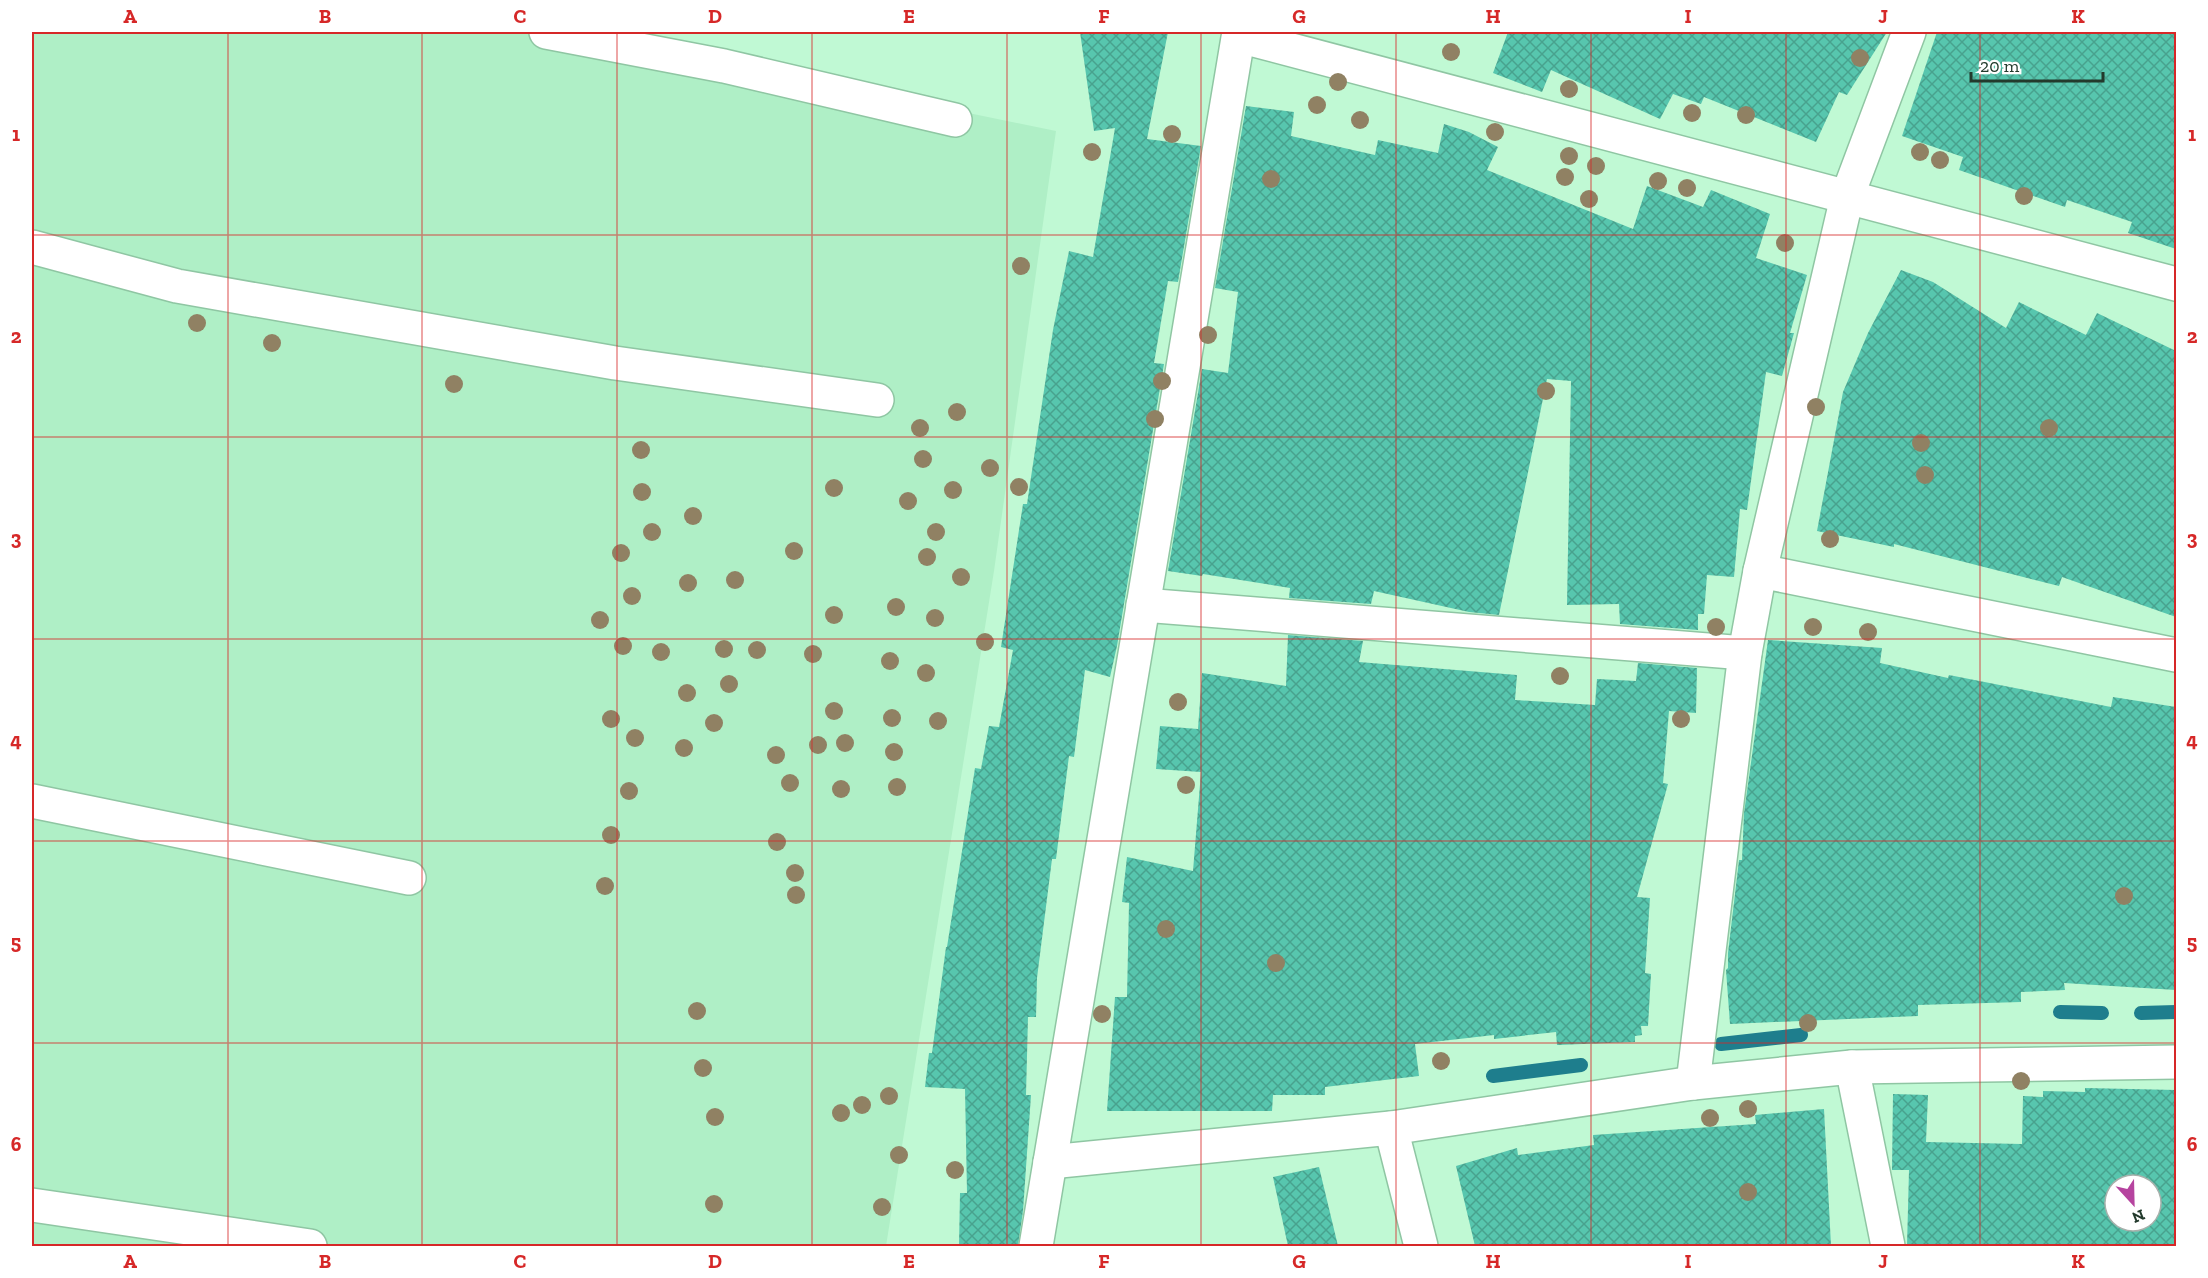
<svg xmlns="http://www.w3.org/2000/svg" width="2208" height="1278" viewBox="0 0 2208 1278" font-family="'Zilla Slab',serif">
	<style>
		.built { fill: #afefc6 }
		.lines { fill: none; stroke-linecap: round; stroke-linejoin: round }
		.stream { stroke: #1e7e8d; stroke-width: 14 }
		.building { fill: url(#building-cross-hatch); fill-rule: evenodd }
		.minor-casing { stroke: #8fc6a3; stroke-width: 36 }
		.minor { stroke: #fff; stroke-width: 33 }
		.tree { fill: #908163 }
		.grid { fill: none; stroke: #d62828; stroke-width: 1.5; stroke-opacity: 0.55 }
		.neatline { fill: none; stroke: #d62828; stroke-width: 2 }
		.grid-label { font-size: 20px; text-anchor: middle; font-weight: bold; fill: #d62828 }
	</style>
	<defs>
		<pattern id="building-cross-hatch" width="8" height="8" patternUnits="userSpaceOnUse" patternTransform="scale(1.5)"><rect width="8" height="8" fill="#57c6ae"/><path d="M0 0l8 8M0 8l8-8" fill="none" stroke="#48a28e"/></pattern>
	</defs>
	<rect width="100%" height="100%" fill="#c0f9d4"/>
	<polygon class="built" points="32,32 606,32 606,38 1056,131 994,571 886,1246 32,1246"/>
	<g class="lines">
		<g class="stream">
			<polyline points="2060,1012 2102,1013"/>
			<polyline points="2141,1013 2176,1012"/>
			<polyline points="1721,1044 1801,1035"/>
			<polyline points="1493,1076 1581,1065"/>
		</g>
	</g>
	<g class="building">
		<polygon points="1080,32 1168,32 1147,139 1201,146 1178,282 1168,281 1154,363 1164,364 1117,646 1110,677 1085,670 1074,757 1069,756 1056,859 1052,859 1037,978 1036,1017 1028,1017 1026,1095 1031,1095 1023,1211 1018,1246 959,1246 960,1193 967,1193 965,1089 925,1087 929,1053 932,1053 946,947 947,947 975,768 981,769 989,726 999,727 1013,650 1001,647 1023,504 1027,504 1053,330 1069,251 1093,257 1115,128 1094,131"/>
		<polygon points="1508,32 1887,32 1847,95 1839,92 1816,142 1704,97 1701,104 1673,94 1660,119 1551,70 1542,92 1493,73"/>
		<polygon points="1937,32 2176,32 2176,249 2128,233 2132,222 2067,200 2065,207 1959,170 1963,157 1902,136"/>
		<polygon points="1246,106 1294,112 1291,136 1375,155 1378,140 1438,153 1444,124 1469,132 1498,147 1487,170 1633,229 1647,186 1703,207 1711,190 1770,214 1756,258 1807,275 1790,333 1794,333 1782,376 1766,372 1747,510 1740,509 1734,577 1707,575 1704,614 1698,614 1698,630 1620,624 1619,604 1567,605 1571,381 1547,379 1499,615 1469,612 1374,591 1371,604 1289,598 1290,588 1203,574 1202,576 1168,571 1202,369 1228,373 1238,292 1215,288"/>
		<polygon points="1901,270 1933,282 2006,328 2019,302 2086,335 2097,313 2176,351 2176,617 2062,577 2059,586 1894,544 1894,547 1817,531 1843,392 1868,333"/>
		<polygon points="1288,635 1363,641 1359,662 1517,675 1515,700 1595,705 1597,679 1636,681 1638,663 1697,668 1696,713 1669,711 1663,783 1668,784 1637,897 1650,898 1645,973 1651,974 1648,1026 1641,1026 1642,1035 1635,1036 1635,1042 1557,1045 1556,1032 1494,1039 1494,1035 1415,1044 1419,1076 1325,1087 1325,1095 1273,1095 1272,1111 1107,1111 1115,997 1127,997 1129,903 1122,902 1127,857 1193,871 1201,772 1156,769 1160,726 1198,729 1202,673 1286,686"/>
		<polygon points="1768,640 1882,648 1880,663 1948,678 1949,675 2111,707 2113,697 2176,707 2176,990 2064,983 2065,990 2021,992 2021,1002 1918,1005 1918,1016 1730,1024 1726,970 1728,968 1728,953 1739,860 1742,860 1744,813"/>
		<path d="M2085,1088L2176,1090V1246H1907L1909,1170H1892L1893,1094L1928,1095L1926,1142L2022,1144L2023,1096L2043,1097V1091L2085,1092ZM2115,1185H2151V1221H2115Z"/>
		<polygon points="1824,1109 1831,1246 1475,1246 1456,1166 1517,1148 1518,1155 1594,1145 1593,1135 1756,1124 1755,1115"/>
		<polygon points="1319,1167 1338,1246 1288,1246 1273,1177"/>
	</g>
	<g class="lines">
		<g class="minor-casing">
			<g id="minor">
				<polyline points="546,32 724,66 955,120"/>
				<polyline points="1239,36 2176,284"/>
				<polyline points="32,247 177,286 615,363 877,400"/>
				<polyline points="1760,571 2176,655"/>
				<polyline points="1143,605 1745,653"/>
				<polyline points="32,801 409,878"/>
				<polyline points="1852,1067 1888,1246"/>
				<polyline points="1693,1083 1745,653 1760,571 1847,197 1909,32"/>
				<polyline points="1391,1128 1421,1246"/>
				<polyline points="1050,1162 1391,1128 1693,1083 1852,1067 2176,1062"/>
				<polyline points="32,1205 310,1246"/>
				<polyline points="1036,1246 1239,32"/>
			</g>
		</g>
		<use href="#minor" class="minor"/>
	</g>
	<g class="tree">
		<circle cx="1451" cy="52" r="9"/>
		<circle cx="1860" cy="58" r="9"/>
		<circle cx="1338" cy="82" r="9"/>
		<circle cx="1569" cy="89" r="9"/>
		<circle cx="1317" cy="105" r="9"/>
		<circle cx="1692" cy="113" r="9"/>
		<circle cx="1746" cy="115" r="9"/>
		<circle cx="1360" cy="120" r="9"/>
		<circle cx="1495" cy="132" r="9"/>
		<circle cx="1172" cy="134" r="9"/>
		<circle cx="1092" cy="152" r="9"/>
		<circle cx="1920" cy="152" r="9"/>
		<circle cx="1569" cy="156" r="9"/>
		<circle cx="1940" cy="160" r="9"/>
		<circle cx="1596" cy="166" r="9"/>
		<circle cx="1565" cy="177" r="9"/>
		<circle cx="1271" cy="179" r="9"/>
		<circle cx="1658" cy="181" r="9"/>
		<circle cx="1687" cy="188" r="9"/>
		<circle cx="2024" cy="196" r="9"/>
		<circle cx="1589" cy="199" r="9"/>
		<circle cx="1785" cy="243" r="9"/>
		<circle cx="1021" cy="266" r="9"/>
		<circle cx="197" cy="323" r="9"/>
		<circle cx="1208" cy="335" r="9"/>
		<circle cx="272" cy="343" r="9"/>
		<circle cx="1162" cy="381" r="9"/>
		<circle cx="454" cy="384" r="9"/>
		<circle cx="1546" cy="391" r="9"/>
		<circle cx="1816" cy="407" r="9"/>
		<circle cx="957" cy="412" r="9"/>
		<circle cx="1155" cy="419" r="9"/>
		<circle cx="920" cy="428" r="9"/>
		<circle cx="2049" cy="428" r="9"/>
		<circle cx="1921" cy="443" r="9"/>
		<circle cx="641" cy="450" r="9"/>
		<circle cx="923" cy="459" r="9"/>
		<circle cx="990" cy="468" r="9"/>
		<circle cx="1925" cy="475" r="9"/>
		<circle cx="1019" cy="487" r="9"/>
		<circle cx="834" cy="488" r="9"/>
		<circle cx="953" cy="490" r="9"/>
		<circle cx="642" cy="492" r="9"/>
		<circle cx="908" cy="501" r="9"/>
		<circle cx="693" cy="516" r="9"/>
		<circle cx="652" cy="532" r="9"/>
		<circle cx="936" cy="532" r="9"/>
		<circle cx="1830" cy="539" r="9"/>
		<circle cx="794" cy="551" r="9"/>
		<circle cx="621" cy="553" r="9"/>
		<circle cx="927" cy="557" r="9"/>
		<circle cx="961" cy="577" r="9"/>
		<circle cx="735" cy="580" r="9"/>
		<circle cx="688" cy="583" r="9"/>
		<circle cx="632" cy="596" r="9"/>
		<circle cx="896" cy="607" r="9"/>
		<circle cx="834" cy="615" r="9"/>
		<circle cx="935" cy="618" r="9"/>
		<circle cx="600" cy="620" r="9"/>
		<circle cx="1716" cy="627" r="9"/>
		<circle cx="1813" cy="627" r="9"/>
		<circle cx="1868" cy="632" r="9"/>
		<circle cx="985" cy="642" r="9"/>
		<circle cx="623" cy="646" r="9"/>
		<circle cx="724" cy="649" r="9"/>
		<circle cx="757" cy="650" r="9"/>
		<circle cx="661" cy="652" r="9"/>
		<circle cx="813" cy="654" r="9"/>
		<circle cx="890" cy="661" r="9"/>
		<circle cx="926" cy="673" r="9"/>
		<circle cx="1560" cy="676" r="9"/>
		<circle cx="729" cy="684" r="9"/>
		<circle cx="687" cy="693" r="9"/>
		<circle cx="1178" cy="702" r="9"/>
		<circle cx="834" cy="711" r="9"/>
		<circle cx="892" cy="718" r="9"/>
		<circle cx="611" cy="719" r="9"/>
		<circle cx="1681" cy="719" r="9"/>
		<circle cx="938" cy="721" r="9"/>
		<circle cx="714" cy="723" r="9"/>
		<circle cx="635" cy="738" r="9"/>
		<circle cx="845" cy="743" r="9"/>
		<circle cx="818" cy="745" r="9"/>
		<circle cx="684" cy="748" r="9"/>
		<circle cx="894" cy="752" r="9"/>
		<circle cx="776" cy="755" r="9"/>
		<circle cx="790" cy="783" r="9"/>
		<circle cx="1186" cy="785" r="9"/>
		<circle cx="897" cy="787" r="9"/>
		<circle cx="841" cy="789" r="9"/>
		<circle cx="629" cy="791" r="9"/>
		<circle cx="611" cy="835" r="9"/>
		<circle cx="777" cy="842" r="9"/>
		<circle cx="795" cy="873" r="9"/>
		<circle cx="605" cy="886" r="9"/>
		<circle cx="796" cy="895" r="9"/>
		<circle cx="2124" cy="896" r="9"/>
		<circle cx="1166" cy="929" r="9"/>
		<circle cx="1276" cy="963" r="9"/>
		<circle cx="697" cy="1011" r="9"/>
		<circle cx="1102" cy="1014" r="9"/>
		<circle cx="1808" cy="1023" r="9"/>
		<circle cx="1441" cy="1061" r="9"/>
		<circle cx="703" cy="1068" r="9"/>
		<circle cx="2021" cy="1081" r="9"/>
		<circle cx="889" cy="1096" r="9"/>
		<circle cx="862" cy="1105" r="9"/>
		<circle cx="1748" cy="1109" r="9"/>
		<circle cx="841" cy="1113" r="9"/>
		<circle cx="715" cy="1117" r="9"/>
		<circle cx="1710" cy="1118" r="9"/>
		<circle cx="899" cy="1155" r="9"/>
		<circle cx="955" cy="1170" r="9"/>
		<circle cx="1748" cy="1192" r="9"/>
		<circle cx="714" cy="1204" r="9"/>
		<circle cx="882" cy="1207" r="9"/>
	</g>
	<path class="grid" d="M228,32V1246M422,32V1246M617,32V1246M812,32V1246M1007,32V1246M1201,32V1246M1396,32V1246M1591,32V1246M1786,32V1246M1980,32V1246M32,235H2176M32,437H2176M32,639H2176M32,841H2176M32,1043H2176"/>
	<rect width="2208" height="1278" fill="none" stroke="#ffffff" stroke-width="66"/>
	<g transform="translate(2133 1203) rotate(158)"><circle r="28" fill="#ffffff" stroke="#a7b0ab" stroke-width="1.5"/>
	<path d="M0-4.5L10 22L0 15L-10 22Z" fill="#b6449f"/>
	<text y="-9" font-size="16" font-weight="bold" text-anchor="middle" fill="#233a2c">N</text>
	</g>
	<path d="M1971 72v9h132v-9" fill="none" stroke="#233a2c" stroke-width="3"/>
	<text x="1980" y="72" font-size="18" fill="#233a2c" stroke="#ffffff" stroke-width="4.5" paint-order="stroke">20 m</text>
	<rect x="33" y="33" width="2142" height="1212" class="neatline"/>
	<g class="grid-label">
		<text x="130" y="23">A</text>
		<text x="325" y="23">B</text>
		<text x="520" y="23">C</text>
		<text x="715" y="23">D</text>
		<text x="909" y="23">E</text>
		<text x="1104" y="23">F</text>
		<text x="1299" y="23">G</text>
		<text x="1493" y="23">H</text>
		<text x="1688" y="23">I</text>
		<text x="1883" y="23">J</text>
		<text x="2078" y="23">K</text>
		<text x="16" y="141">1</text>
		<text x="2192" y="141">1</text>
		<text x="16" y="343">2</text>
		<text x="2192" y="343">2</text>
		<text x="16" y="545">3</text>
		<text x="2192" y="545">3</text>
		<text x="16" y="747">4</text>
		<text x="2192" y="747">4</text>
		<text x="16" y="949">5</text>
		<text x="2192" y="949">5</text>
		<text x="16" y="1151">6</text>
		<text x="2192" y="1151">6</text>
		<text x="130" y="1268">A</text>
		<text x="325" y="1268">B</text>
		<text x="520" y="1268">C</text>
		<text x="715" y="1268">D</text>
		<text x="909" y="1268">E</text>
		<text x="1104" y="1268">F</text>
		<text x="1299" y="1268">G</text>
		<text x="1493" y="1268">H</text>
		<text x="1688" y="1268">I</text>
		<text x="1883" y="1268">J</text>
		<text x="2078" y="1268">K</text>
	</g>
</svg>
